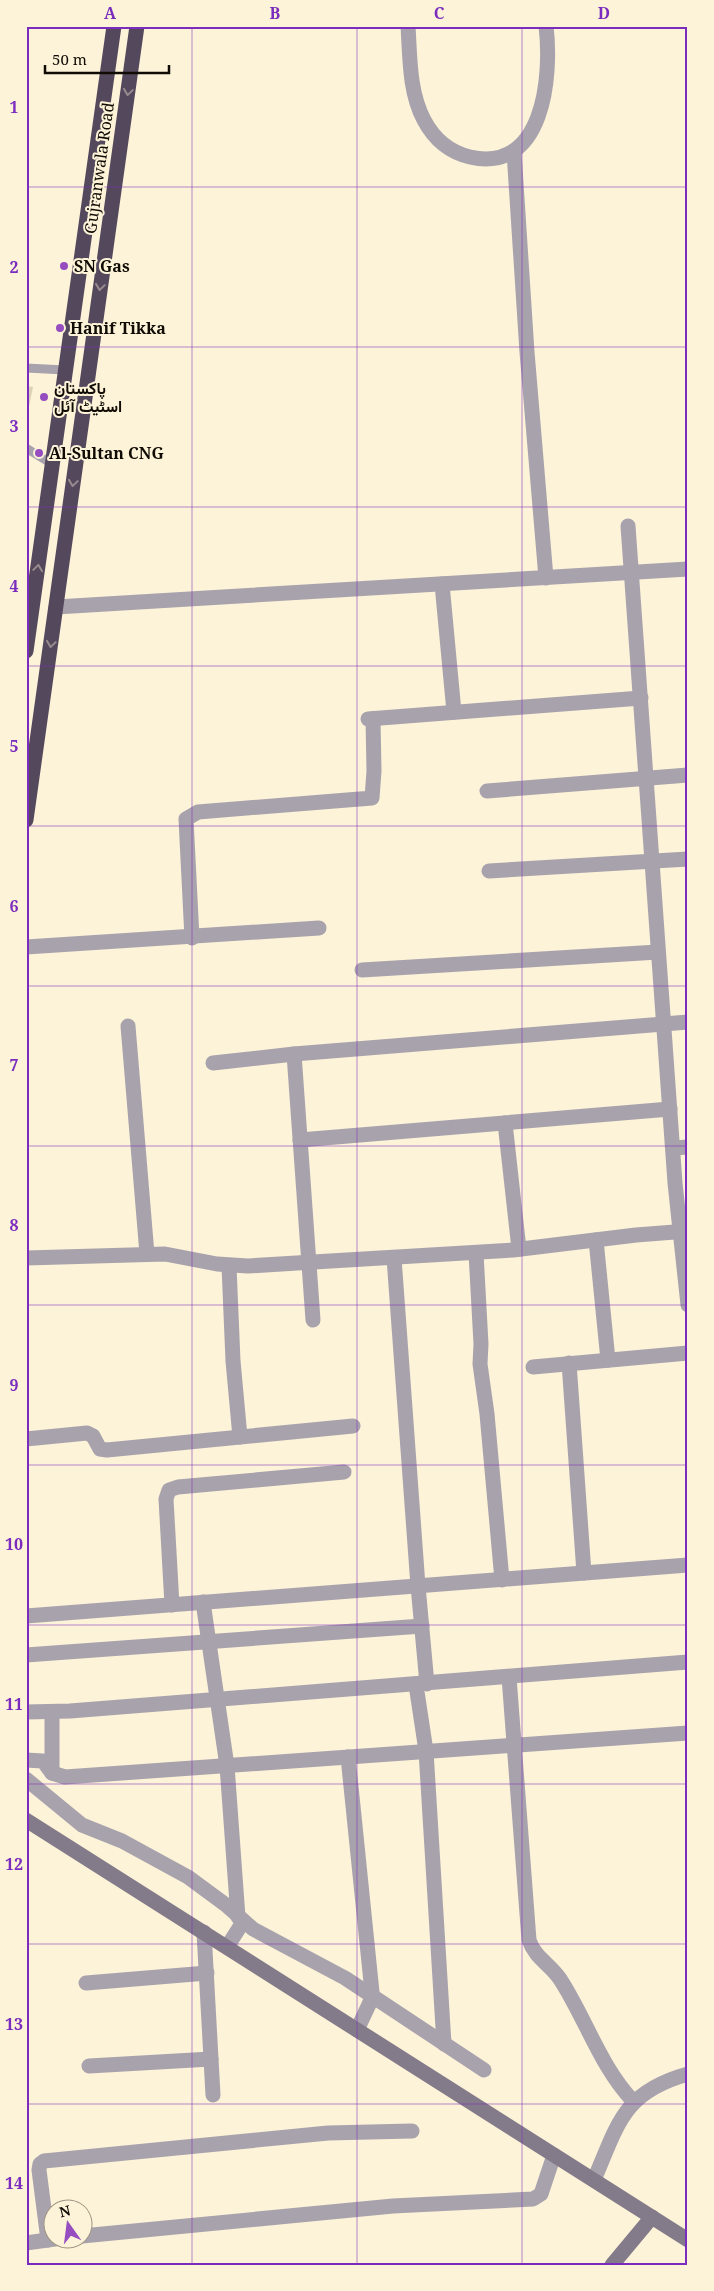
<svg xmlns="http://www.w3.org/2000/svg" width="714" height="2291" viewBox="0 0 714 2291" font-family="'Noto Serif',Vazirmatn,serif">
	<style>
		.building { fill: #dcd2b7 }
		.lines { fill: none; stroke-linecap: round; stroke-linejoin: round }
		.lane { stroke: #a8a2ad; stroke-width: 9 }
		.street { stroke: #a8a2ad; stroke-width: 15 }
		.secondary { stroke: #847b8a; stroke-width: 15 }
		.highway { stroke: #54485d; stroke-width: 15 }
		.oneway { stroke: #988c8e }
		.grid { fill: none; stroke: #7b2cbf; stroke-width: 1; stroke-opacity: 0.55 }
		.poi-dot { fill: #964dc0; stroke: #fdf3d8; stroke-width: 2 }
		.labels { text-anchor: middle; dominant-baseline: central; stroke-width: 4; stroke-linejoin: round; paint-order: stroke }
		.street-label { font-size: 16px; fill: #100c05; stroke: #fdf3d8 }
		.poi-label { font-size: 16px; font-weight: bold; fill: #100c05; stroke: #fdf3d8; text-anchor: start }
		.neatline { fill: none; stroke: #7b2cbf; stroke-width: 2 }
		.grid-label { font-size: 16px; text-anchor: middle; font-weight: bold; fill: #7b2cbf }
	</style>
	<rect width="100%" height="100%" fill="#fdf3d8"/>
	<polygon class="building" points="26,386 33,387 27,416 26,416"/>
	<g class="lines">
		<g class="lane">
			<polyline points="26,368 65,370"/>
			<polyline points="26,448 52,464"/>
		</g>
		<g class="street">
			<path d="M408,26C410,57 409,92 424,120C434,139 449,152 470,157C544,174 552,76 546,26"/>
			<polyline points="514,152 527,352 546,578"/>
			<polyline points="628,526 675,1183 688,1305"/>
			<polyline points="442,584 454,712"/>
			<polyline points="56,607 688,569"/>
			<polyline points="368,719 641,698"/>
			<polyline points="487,791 688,775"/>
			<polyline points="489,871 688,859"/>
			<polyline points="192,938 186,819 198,812 372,798 374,771 373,719"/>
			<polyline points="26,947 319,928"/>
			<polyline points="362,970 658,952"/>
			<polyline points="128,1026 147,1254"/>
			<polyline points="294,1054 313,1320"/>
			<polyline points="213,1063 294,1054 688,1022"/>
			<polyline points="505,1123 519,1249"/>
			<polyline points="300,1140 670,1109"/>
			<polyline points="673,1148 688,1147"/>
			<polyline points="596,1240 608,1360"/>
			<polyline points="476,1253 481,1344 480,1364 487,1414 502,1580"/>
			<polyline points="26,1258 165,1254 217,1264 248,1266 513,1250 636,1235 688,1231"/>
			<polyline points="394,1258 418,1586 427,1684"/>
			<polyline points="229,1266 233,1361 240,1437"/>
			<polyline points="569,1363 584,1573"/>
			<polyline points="533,1367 688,1353"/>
			<polyline points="26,1439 87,1433 93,1436 100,1449 107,1450 353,1426"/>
			<polyline points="203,1602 227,1766 238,1917"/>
			<polyline points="172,1605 166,1499 169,1490 178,1487 344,1472"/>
			<polyline points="26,1616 688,1565"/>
			<polyline points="26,1655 422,1626"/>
			<path d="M509,1677L529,1940C535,1958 550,1964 560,1979C586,2019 600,2066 633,2101"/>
			<polyline points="416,1685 426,1751 444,2044"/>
			<polyline points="26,1712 70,1711 688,1662"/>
			<polyline points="52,1712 52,1773"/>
			<polyline points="348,1757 372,1992 372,1998 357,2030"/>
			<polyline points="26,1760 43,1761 52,1773 65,1777 688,1733"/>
			<polyline points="26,1779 82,1825 122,1841 188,1877 226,1905 253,1929 345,1978 484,2070"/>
			<polyline points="204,1932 213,2095"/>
			<polyline points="227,1947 243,1922"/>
			<polyline points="86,1983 207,1973"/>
			<polyline points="89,2066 211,2059"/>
			<path d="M594,2180C618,2124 623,2092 688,2074"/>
			<polyline points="82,2236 393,2206 533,2199 541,2194 554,2155"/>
			<polyline points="48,2240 39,2170 40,2164 44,2161 328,2133 412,2131"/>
			<polyline points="26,2243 62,2238"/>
		</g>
		<g class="secondary">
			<polyline points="26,1820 688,2240"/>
			<polyline points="612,2265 652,2217"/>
		</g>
		<g class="highway">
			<polyline points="26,651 114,26"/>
			<polyline points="26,820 137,26"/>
		</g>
	</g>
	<defs><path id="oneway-chevron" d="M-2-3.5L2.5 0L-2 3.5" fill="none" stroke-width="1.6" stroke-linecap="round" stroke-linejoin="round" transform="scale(1.25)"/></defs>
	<g class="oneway">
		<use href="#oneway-chevron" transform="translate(128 92) rotate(98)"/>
		<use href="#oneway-chevron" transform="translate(100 287) rotate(98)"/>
		<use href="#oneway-chevron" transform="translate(73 483) rotate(98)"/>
		<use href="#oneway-chevron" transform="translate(38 568) rotate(-82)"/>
		<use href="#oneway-chevron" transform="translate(51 644) rotate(98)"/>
	</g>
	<path class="grid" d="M192,26V2265M357,26V2265M522,26V2265M26,187H688M26,347H688M26,507H688M26,666H688M26,826H688M26,986H688M26,1146H688M26,1305H688M26,1465H688M26,1625H688M26,1784H688M26,1944H688M26,2104H688"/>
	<g class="poi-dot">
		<circle cx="64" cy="266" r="5"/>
		<circle cx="60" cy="328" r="5"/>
		<circle cx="44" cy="397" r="5"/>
		<circle cx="39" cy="453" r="5"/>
	</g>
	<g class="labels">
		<g class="street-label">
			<text transform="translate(99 168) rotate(-82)">Gujranwala Road</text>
		</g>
		<g class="poi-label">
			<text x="74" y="266">SN Gas</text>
			<text x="70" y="328">Hanif Tikka</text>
			<text x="54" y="388">پاکستان<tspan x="54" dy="18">اسٹیٹ آئل</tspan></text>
			<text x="49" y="453">Al-Sultan CNG</text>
		</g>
	</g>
	<rect width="714" height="2291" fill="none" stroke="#fdf3d8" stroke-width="55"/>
	<g transform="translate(68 2224) rotate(346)"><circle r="24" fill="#fdf3d8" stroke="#9e9784"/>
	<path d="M0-4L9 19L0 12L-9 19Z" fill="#964dc0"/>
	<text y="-8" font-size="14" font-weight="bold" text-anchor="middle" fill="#100c05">N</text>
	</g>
	<path d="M45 65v8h124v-8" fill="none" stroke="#100c05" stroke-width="2.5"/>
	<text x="52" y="65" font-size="15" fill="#100c05" stroke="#fdf3d8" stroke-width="4" paint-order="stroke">50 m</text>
	<rect x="28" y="28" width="658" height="2236" class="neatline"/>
	<g class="grid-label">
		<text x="110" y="19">A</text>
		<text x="275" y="19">B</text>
		<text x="439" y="19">C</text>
		<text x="604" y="19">D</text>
		<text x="14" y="113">1</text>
		<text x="14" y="273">2</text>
		<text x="14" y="432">3</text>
		<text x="14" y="592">4</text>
		<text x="14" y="752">5</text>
		<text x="14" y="912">6</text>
		<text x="14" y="1071">7</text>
		<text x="14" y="1231">8</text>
		<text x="14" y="1391">9</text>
		<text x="14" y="1550">10</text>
		<text x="14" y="1710">11</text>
		<text x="14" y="1870">12</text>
		<text x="14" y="2030">13</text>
		<text x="14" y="2189">14</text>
	</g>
</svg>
